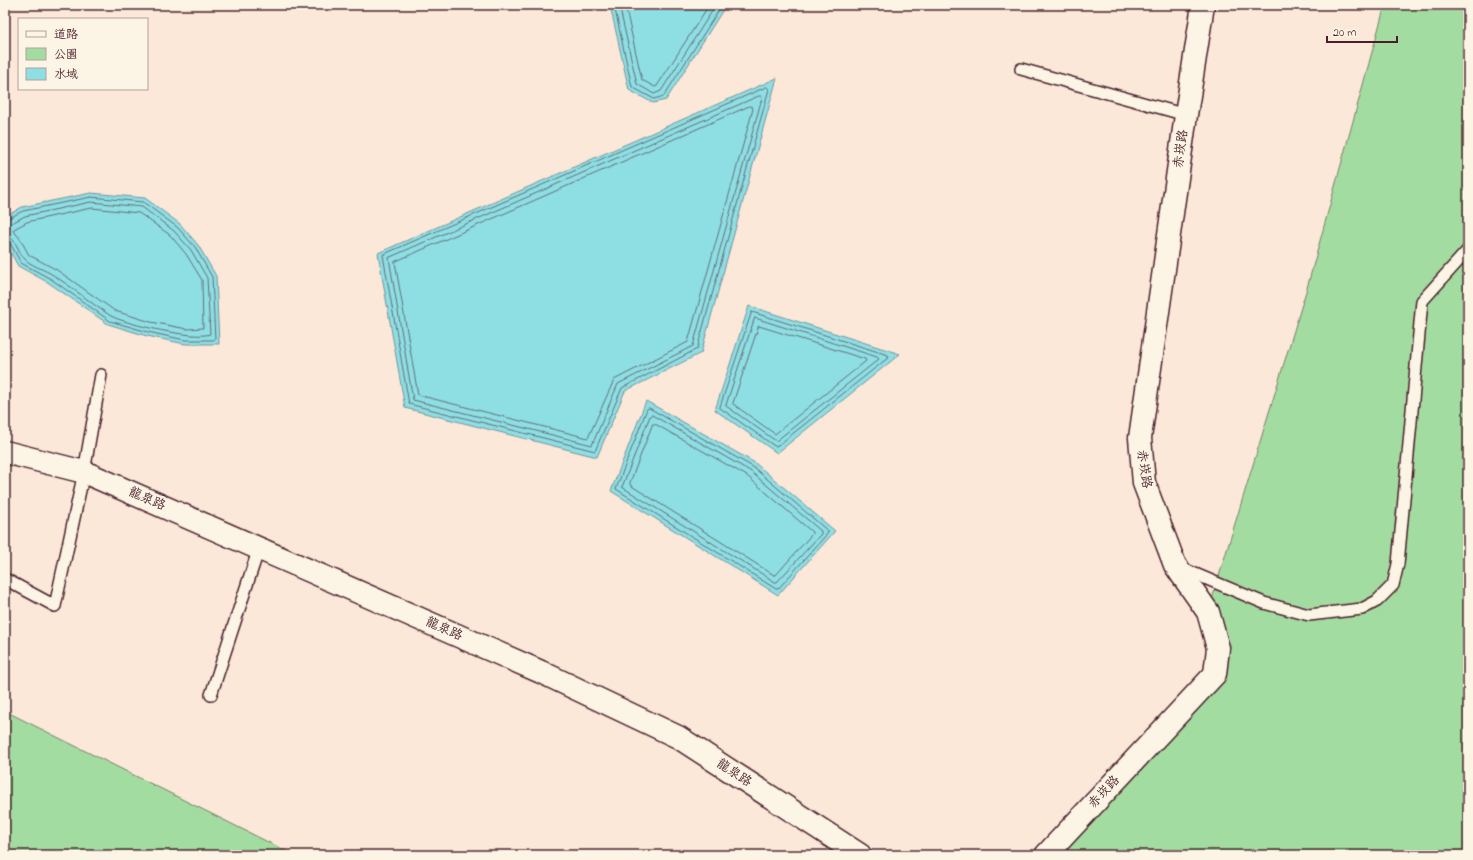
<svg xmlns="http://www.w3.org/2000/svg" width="1473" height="860" viewBox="0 0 1473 860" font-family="'Indie Flower','LXGW WenKai TC',sans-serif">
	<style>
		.green { fill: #a3dca1; stroke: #767e66 }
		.water { fill: #8ddfe4; stroke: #72929a }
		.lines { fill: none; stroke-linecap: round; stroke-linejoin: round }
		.shore { stroke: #656c75; stroke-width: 1 }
		.lane-casing { stroke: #4a1f2b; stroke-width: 14 }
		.street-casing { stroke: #4a1f2b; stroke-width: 25 }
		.secondary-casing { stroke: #4a1f2b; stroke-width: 25 }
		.lane { stroke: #fcf5e5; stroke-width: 11 }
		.street { stroke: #fcf5e5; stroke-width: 22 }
		.secondary { stroke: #fcf5e5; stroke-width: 22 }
		.labels { text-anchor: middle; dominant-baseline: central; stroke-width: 4; stroke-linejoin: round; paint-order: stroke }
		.street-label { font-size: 13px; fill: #4a1f2b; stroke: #fcf5e5 }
	</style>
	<rect width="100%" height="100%" fill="#fbe8d9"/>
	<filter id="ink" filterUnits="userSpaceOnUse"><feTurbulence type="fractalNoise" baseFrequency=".025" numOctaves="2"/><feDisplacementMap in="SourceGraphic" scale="8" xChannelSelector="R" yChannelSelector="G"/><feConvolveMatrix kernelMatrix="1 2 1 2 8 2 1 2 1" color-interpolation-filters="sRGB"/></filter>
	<g filter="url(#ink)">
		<g class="green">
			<polygon points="1385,5 1468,5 1468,855 1061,855 1193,699 1218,648 1208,612 1307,288"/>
			<polygon points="5,711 294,855 5,855"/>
		</g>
		<g class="water">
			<polygon points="610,5 726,5 666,100 653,103 629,90"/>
			<polygon points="777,78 701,353 625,391 597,457 405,408 378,253"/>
			<polygon points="91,193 145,198 180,224 198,245 216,276 219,344 185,344 147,336 108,324 49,283 18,266 5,242 5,217 22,207"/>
			<polygon points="749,306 900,354 777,453 715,410"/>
			<polygon points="646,401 755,463 835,531 778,595 611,491"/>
		</g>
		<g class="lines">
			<g class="shore">
				<polyline points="614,5 632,87 654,99 664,96 722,5"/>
				<polyline points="619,5 637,84 654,94 661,91 716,5"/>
				<polyline points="625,5 642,80 655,87 657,86 709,5"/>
				<polygon points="767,87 769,89 697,349 622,388 595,451 409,404 383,255"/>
				<polygon points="759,96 761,96 762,98 693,346 618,384 592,445 413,400 389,258"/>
				<polygon points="750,106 752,107 753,109 688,342 614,380 588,438 418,395 395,262"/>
				<polygon points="92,208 139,213 170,235 186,254 202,280 203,328 187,329 151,322 115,311 57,270 29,255 19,237 13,231 14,229 27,222"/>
				<polyline points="5,220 23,211 91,197 143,202 177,227 195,247 212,277 215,339 213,340 185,340 148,332 110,321 51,279 21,263 10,243 5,241"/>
				<path d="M5,225L10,224L25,216L91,202L142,207L174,231L191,250L207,278L210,334C195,340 126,324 111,316C91,304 73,287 53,275C46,270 29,265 24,258C17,251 17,237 5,236"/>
				<polygon points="752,312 888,355 889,357 776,447 720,408"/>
				<polygon points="755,318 877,357 879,359 776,441 726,406"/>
				<polygon points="759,326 865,359 866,361 775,434 733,404"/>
				<polygon points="649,408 753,467 828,531 828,533 778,589 776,589 616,489 647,409"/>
				<polygon points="652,415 750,471 821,531 821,534 777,582 775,582 622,487 650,416"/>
				<polygon points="653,424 655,424 747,476 812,532 812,534 776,575 774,575 630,485 630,483"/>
			</g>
			<g class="lane-casing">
				<g id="lane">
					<polyline points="1021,69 1186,115"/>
					<polyline points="1181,568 1264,603 1309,615 1362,609 1377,601 1393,585 1398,564 1422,301 1468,250"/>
					<polyline points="5,579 55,606 84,472 101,375"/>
					<polyline points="211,695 259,548"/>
				</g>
			</g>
			<g class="street-casing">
				<polyline id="street" points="1046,855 1215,674 1218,648 1208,612 1175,565 1144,483 1140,438 1186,115 1203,5"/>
			</g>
			<g class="secondary-casing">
				<polyline id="secondary" points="5,452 84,472 541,672 678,737 860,855"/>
			</g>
			<use href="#lane" class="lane"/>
			<use href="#street" class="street"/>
			<use href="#secondary" class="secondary"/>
		</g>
	</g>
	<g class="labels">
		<g class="street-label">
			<text transform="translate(1181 149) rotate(-82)">赤崁路</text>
			<text transform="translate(1144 469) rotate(81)">赤崁路</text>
			<text transform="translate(147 499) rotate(23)">龍泉路</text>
			<text transform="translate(444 629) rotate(24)">龍泉路</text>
			<text transform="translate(734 773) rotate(33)">龍泉路</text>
			<text transform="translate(1104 792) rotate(-47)">赤崁路</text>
		</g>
	</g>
	<rect width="1473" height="860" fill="none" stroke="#fcf5e5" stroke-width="20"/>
	<rect x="10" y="10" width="1453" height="840" fill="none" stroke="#4a1f2b" stroke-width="1.5" filter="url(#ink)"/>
	<rect x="18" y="18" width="130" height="72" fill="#fcf5e5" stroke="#b59f9b"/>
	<rect x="26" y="31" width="20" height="6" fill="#fcf5e5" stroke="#b59f9b"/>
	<text x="54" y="38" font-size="12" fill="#4a1f2b">道路</text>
	<rect x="26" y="48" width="20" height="12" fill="#a3dca1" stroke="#b59f9b"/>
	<text x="54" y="58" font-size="12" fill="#4a1f2b">公園</text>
	<rect x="26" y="68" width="20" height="12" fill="#8ddfe4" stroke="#b59f9b"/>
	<text x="54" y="78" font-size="12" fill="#4a1f2b">水域</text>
	<path d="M1327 36v6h70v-6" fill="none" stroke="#4a1f2b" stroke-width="2"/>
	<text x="1333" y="36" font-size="12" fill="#4a1f2b" stroke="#fcf5e5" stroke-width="3" paint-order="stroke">20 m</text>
</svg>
